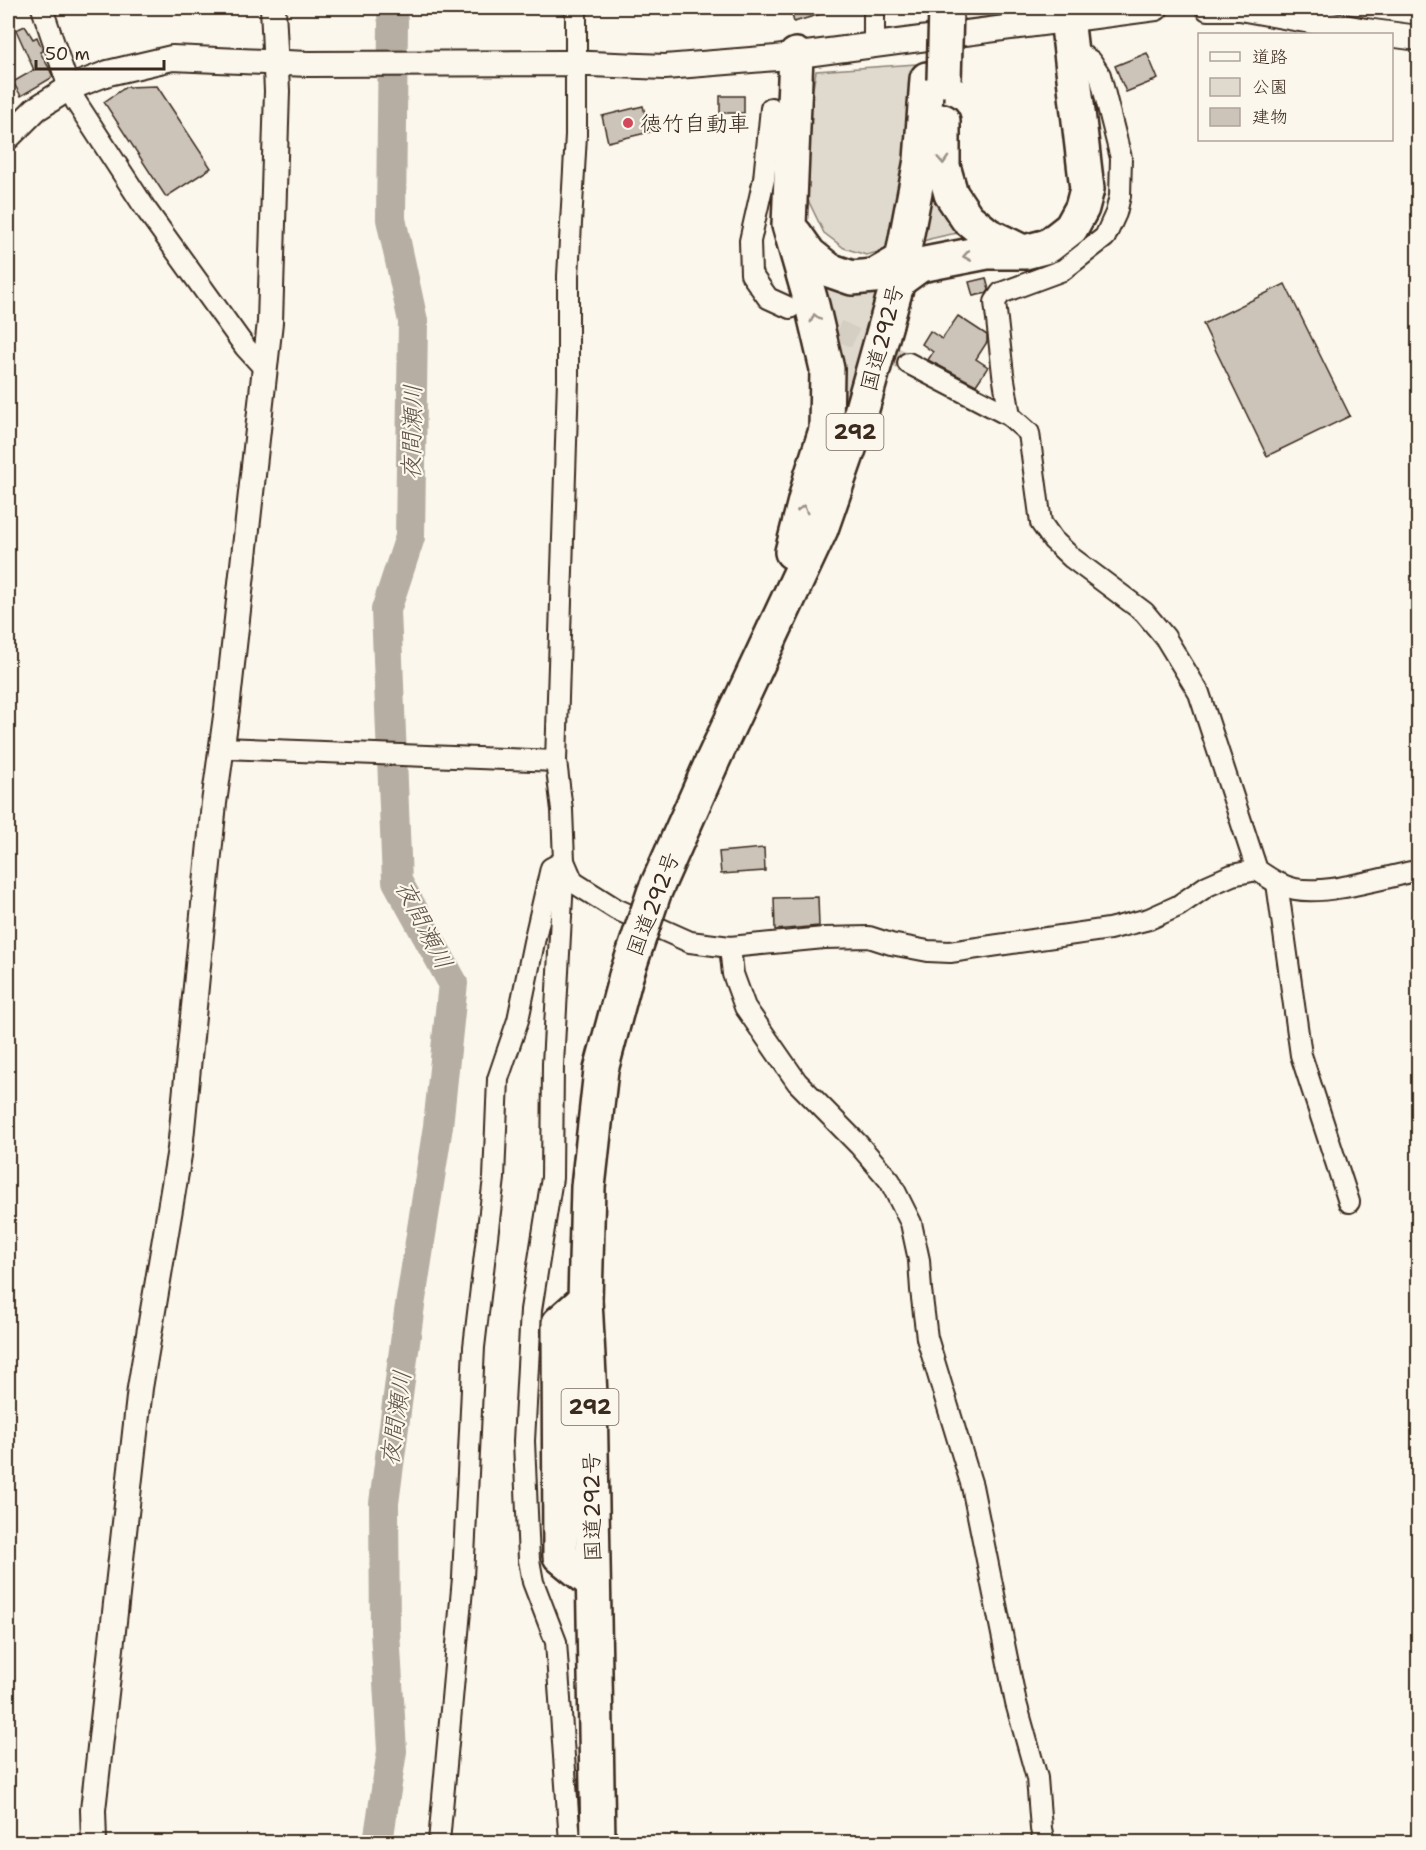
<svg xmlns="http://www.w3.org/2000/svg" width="1426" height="1850" viewBox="0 0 1426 1850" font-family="'Shantell Sans','Klee One',sans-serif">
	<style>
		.green { fill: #dfd9ce; stroke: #8d8276; stroke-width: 1.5 }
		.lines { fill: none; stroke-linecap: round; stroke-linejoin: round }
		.river { stroke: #b6aea2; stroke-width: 30 }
		.building { fill: #ccc4b9; stroke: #3b2a1e; stroke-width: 1.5 }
		.minor-tunnel { stroke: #d5cec3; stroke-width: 20; stroke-dasharray: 20 10; stroke-linecap: butt }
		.minor-casing { stroke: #3b2a1e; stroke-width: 24 }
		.tertiary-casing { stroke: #3b2a1e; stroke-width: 28 }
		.trunk-casing { stroke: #3b2a1e; stroke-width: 38 }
		.minor { stroke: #fbf7ec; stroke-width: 20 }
		.tertiary { stroke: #fbf7ec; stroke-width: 24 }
		.trunk { stroke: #fbf7ec; stroke-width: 33 }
		.trunk-bridge-casing { stroke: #3b2a1e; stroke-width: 38; stroke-linecap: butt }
		.trunk-bridge { stroke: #fbf7ec; stroke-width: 33 }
		.oneway { stroke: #9b9085 }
		.poi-dot { fill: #d1495b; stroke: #fbf7ec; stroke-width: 2 }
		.labels { text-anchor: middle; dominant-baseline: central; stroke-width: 4.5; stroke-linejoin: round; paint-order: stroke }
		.shield { fill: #fbf7ec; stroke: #75685c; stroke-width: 1.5 }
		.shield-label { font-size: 21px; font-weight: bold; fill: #3b2a1e }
		.poi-label { font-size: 22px; fill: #3b2a1e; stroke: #fbf7ec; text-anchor: start }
		.street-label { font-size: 22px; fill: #3b2a1e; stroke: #fbf7ec }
		.water-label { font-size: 24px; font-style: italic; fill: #605246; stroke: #fbf7ec }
	</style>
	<rect width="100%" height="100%" fill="#fbf7ec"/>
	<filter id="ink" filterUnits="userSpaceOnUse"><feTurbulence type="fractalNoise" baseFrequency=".0167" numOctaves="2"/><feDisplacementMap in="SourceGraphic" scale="12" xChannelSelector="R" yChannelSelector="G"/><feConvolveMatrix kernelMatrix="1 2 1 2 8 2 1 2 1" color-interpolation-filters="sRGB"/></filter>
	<g filter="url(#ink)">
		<g class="green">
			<polygon points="916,64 912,112 892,243 883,251 866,255 844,248 824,233 807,198 802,152 816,71"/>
			<path d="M932,156L979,231C956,232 938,236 917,243Z"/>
			<polygon points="808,260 884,279 836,451"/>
		</g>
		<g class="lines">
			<polyline class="river" points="378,1842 392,1751 385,1631 384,1503 409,1312 438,1126 453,983 397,881 386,610 410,537 413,321 391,219 393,22 391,8"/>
		</g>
		<g class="building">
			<polygon points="790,8 831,8 831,11 794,22"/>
			<polygon points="25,26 33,39 37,37 43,51 40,52 49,68 53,77 21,96 13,82 34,70 16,30"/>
			<polygon points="1147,53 1158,79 1126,92 1115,66"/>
			<polygon points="157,86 211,168 166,197 104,102 126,87"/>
			<rect x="720" y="96" width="24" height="17"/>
			<polygon points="643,106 650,132 608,142 602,116"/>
			<polygon points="986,278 989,290 987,293 973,296 969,282"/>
			<polygon points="1285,284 1350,416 1267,456 1203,324"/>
			<polygon points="958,316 987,335 987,342 976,359 988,367 976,385 928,360 933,352 922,344 930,331 942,339"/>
			<polygon points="764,848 765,871 721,874 719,852"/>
			<polygon points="818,897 819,926 775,930 774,898"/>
		</g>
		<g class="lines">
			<polyline class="minor-tunnel" points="810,317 908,363"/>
			<g class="minor-casing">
				<g id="minor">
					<polyline points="42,8 69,88 76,102 145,208 245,347 265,369"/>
					<polyline points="874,45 874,8"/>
					<path d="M1070,47L1091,61L1100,75L1121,158L1120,196L1116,213L1105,237L1063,270L1001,293L995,302L1003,374L1010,416L1029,433L1041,523L1053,540L1072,558L1144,612L1165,637L1199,693L1257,870C1269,878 1280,886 1295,889C1326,895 1379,879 1411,872L1418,873"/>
					<polyline points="771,108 764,179 750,241 751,274 768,298 790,308"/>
					<polyline points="908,363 1010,416"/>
					<polyline points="222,748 556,761"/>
					<polyline points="564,861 573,882 616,909 690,942 730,947 824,938 869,937 891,944 928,951 950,952 1109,929 1149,919 1178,906 1207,886 1232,875 1257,870"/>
					<polyline points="1277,883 1301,1055 1349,1202"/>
					<polyline points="730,947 733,974 745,1007 797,1082 859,1145 890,1181 911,1223 919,1260 921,1290 927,1338 972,1486 1016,1703 1037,1778 1041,1829 1044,1842"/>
					<polyline points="439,1842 463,1578 474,1347 494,1178 498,1079 518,1020 534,942 551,868 564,861"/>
					<polyline points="570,1842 556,1642 533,1582 529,1560 524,1441 531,1310 552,1178 553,1064 564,861 562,810 556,761 568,379 568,276 576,135 576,8"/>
				</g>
			</g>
			<g class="tertiary-casing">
				<g id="tertiary">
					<polyline points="1208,8 1240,8 1366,31 1418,38"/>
					<polyline points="8,137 36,109 69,88 108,73 172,58 308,64 565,63 665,67 776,58 1156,8"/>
					<polyline points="94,1842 93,1810 140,1388 180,1149 214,803 227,709 270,322 277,91 273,8"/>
				</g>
			</g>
			<g class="trunk-casing">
				<g id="trunk">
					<polyline points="943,121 943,166 951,194 967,218 988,235 1019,250"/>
					<polyline points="795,234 809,254 829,270 852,278 874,276 902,260"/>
					<polyline points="898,281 920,265 987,252 1025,252 1048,246 1071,228 1082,208 1087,189 1067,18"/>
					<polyline points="792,552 811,477 826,430 827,369 812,305 789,225 796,55"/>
					<polyline points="712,762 821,529 858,423 898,281 921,160 927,79"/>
					<polyline points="585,1300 559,1323 560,1556 593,1583"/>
					<polyline points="598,1842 590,1395 585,1300 588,1187 601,1070 626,976"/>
				</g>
			</g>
			<use href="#minor" class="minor"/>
			<use href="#tertiary" class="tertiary"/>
			<use href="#trunk" class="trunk"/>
			<g class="trunk-bridge-casing">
				<g id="trunk-bridge">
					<polyline points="944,80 946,8"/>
					<polyline points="626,976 654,893 712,762"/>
				</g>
			</g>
			<use href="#trunk-bridge" class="trunk-bridge"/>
		</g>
		<defs><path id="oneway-chevron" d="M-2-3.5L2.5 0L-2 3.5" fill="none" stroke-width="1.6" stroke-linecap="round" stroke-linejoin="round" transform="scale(1.5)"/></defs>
		<g class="oneway">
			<use href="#oneway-chevron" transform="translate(943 160) rotate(87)"/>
			<use href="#oneway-chevron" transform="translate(967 256) rotate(170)"/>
			<use href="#oneway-chevron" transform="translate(815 318) rotate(-104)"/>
			<use href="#oneway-chevron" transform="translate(803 509) rotate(-76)"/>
		</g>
	</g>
	<circle class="poi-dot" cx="628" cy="123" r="6"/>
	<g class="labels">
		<g class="shield">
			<rect x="826.5" y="414" width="57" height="36" rx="4.5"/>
			<rect x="561.5" y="1389" width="57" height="36" rx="4.5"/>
		</g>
		<g class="shield-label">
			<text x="855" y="432">292</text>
			<text x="590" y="1407">292</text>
		</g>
		<g class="poi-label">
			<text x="640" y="123">徳竹自動車</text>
		</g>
		<g class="street-label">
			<text transform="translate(882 338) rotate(-75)">国道292号</text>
			<text transform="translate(653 904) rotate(-69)">国道292号</text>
			<text transform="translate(592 1507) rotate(-91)">国道292号</text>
		</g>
		<g class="water-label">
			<text transform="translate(412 432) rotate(-89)">夜間瀬川</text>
			<text transform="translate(424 925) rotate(63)">夜間瀬川</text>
			<text transform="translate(396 1418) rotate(-82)">夜間瀬川</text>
		</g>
	</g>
	<rect width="1426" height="1850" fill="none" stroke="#fbf7ec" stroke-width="30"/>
	<rect x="15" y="15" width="1396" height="1820" fill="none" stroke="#3b2a1e" stroke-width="2" filter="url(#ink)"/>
	<rect x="1198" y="33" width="195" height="108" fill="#fbf7ec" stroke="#aea59a" stroke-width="1.5"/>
	<rect x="1210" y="52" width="30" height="9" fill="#fbf7ec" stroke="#aea59a" stroke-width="1.5"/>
	<text x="1252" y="63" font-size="18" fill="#3b2a1e">道路</text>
	<rect x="1210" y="78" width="30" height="18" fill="#dfd9ce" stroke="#aea59a" stroke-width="1.5"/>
	<text x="1252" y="93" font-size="18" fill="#3b2a1e">公園</text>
	<rect x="1210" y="108" width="30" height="18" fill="#ccc4b9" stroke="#aea59a" stroke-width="1.5"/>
	<text x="1252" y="123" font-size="18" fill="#3b2a1e">建物</text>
	<path d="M36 60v9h128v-9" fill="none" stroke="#3b2a1e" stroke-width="3"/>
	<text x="45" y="60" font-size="18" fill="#3b2a1e" stroke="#fbf7ec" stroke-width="4.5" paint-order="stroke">50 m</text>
</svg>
